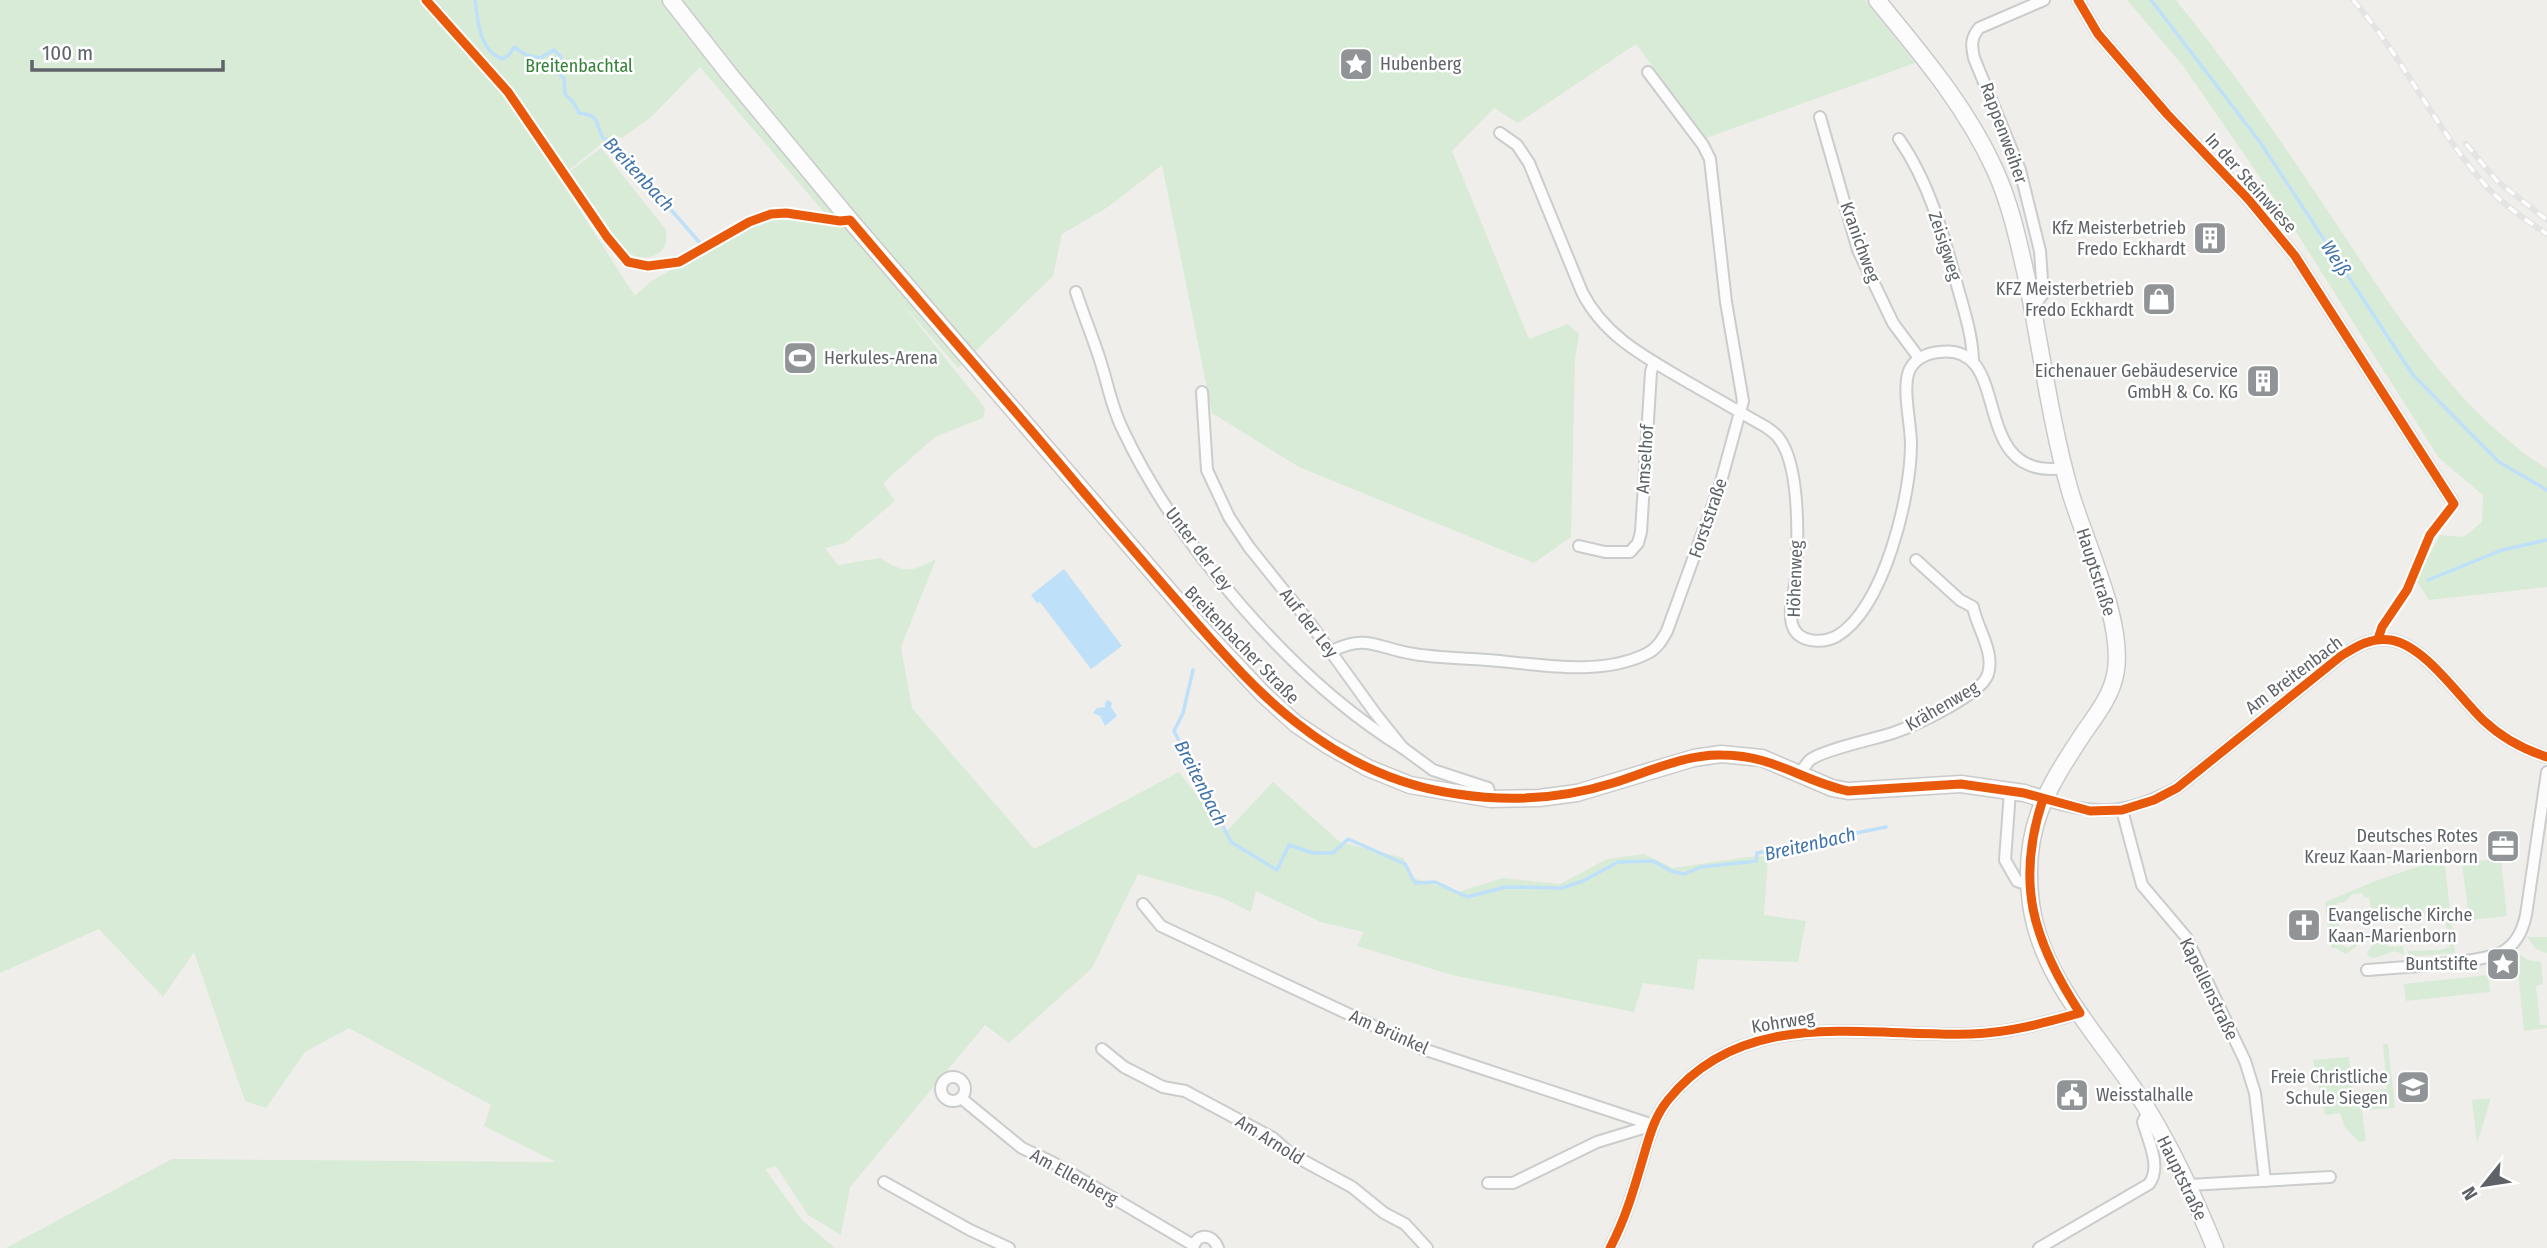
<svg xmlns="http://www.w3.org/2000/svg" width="2547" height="1248" viewBox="0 0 2547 1248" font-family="'Fira Sans Condensed',sans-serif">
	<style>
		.green { fill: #d8ebd6; fill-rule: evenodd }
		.water { fill: #bfe0f9 }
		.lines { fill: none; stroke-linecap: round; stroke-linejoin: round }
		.stream { stroke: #bfe0f9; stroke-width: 3.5 }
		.street-casing { stroke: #cbcccc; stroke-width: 14 }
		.secondary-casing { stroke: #cacacb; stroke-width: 19 }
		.street { stroke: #fdfcfc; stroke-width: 10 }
		.secondary { stroke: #fdfcfc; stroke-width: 16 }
		.rail-casing { stroke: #e4e4e4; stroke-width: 6 }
		.rail { stroke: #fff; stroke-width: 3.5; stroke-dasharray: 10; stroke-linecap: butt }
		.cycleway-casing { stroke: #fff; stroke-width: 13 }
		.cycleway { stroke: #e8590c; stroke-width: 9 }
		.labels { text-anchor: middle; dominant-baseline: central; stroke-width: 5; stroke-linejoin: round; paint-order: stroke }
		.poi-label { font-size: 18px; fill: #5f6368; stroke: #fff; text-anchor: end }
		.park-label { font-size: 18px; fill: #348238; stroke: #fff }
		.street-label { font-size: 18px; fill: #5f6368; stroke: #fff }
		.water-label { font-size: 19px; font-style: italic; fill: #4174aa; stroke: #fff }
	</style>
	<rect width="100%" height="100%" fill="#efeeea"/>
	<g class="green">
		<path d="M0,0H1865L1915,63L1706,138L1636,44L1518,123L1494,108L1452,151L1529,339L1568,324L1579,334L1575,359L1571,537L1534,563L1299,467L1212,413L1162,165L1108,207L1062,234L1053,276L958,368L899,300L985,408L983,418L935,437L883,483L895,501L845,543L825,548L838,565L880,558C905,574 911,572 936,559L901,647L912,708L1034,849L1179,772L1225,833L1273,782L1340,842L1404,858L1410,877L1458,892L1503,878L1560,884L1607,859L1644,854L1673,868L1747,857L1768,856L1764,915L1806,921L1798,962L1698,959L1694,990L1643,983L1634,1012L1452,975L1357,946L1364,932L1321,922L1256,891L1251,912L1223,898L1138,874L1092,968L1009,1043L985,1025L850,1187L841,1235L808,1215L776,1166L765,1169L802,1220L835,1248H6L172,1159L556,1162L484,1126L491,1105L349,1028L305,1052L266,1108L245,1101L194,952L163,997L99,929L0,973ZM700,67L834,224L786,213L763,217L650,282L635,296L559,178L614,134L622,138L651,117Z"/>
		<path d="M2127,0H2176C2232,69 2282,142 2331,216C2393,308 2451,407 2547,469V587L2429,600L2416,580L2440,535L2464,537L2482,522L2483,495L2439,458L2279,205L2184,67Z"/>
		<path d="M601,148L666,230C667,240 666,249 657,254C648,260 634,257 626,252C612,241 582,188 570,171Z"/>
		<polygon points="2444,858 2455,953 2408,957 2408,951 2441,950 2450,947 2444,915 2417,915 2417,917 2402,920 2400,907 2371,909 2369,897 2364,898 2363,893 2352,894 2345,902 2337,903 2340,944 2348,948 2357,943 2356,947 2346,954 2335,948 2331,948 2325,902 2378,880"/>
		<polygon points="2501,858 2507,916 2469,920 2462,863"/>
		<polygon points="2527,937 2547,937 2547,953 2536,949"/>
		<polygon points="2387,940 2388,947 2403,946 2404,955 2395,951 2374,958 2369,957 2367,953 2375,941"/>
		<polygon points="2516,952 2528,960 2541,962 2543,984 2536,986 2540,1025 2547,1025 2547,1028 2524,1031"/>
		<polygon points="2488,975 2490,992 2406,1001 2404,984"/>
		<polygon points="2383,1044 2388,1044 2395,1108 2362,1110 2366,1141 2359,1142 2345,1127 2340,1113 2325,1115 2313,1060 2349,1057 2353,1092 2387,1089"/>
		<polygon points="2491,1098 2477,1144 2472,1100"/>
	</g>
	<g class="water">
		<polygon points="1064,569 1122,646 1091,669 1040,602 1037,603 1031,595"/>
		<polygon points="1108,700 1112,703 1111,707 1117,716 1105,726 1100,716 1093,713 1097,708 1105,707 1105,703"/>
	</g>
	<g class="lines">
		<g class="stream">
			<path d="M475,0C478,21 479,50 502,59L509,55L514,47L526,55L540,58L554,50L561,57L560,63L550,66L564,78L565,94L574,103L579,113C601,116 595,123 603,138L615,143L621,149L632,165L700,243"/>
			<polyline points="2151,0 2260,142 2413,375 2499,462 2547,490"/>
			<polyline points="2428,580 2502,550 2547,540"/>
			<polyline points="1193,670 1183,713 1174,731 1231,842 1277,870 1289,845 1313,853 1333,853 1348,839 1405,864 1415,883 1435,882 1467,897 1506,887 1562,888 1583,881 1618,862 1653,861 1671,871 1684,874 1701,867 1756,861 1757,853 1886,827"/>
		</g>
		<g class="street-casing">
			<g id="street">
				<polyline points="2078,0 2098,34 2167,114 2249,200 2295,256 2454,504"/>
				<polyline points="1820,117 1858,250 1893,323 1919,358"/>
				<path d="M1500,133L1517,145L1529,163L1582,292C1605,338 1649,359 1691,384C1716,398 1741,413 1766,427C1770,430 1775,433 1778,437C1801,465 1798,542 1796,577C1795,592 1788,609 1792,624C1797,643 1822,644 1837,636C1884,608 1911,496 1911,444C1911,424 1902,389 1909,371C1914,359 1927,353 1939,352C2016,341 1965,482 2064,468"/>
				<path d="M1899,139C1929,182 1944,236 1957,285C1964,310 1972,334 1973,360"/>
				<path d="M1076,292C1083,314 1092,335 1099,357C1107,380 1111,406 1122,428C1176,544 1294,681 1403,748"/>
				<path d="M2033,307L2043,294L2040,251L2020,170L1974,58C1971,45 1971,38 1979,28L2044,0"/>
				<polyline points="1202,392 1207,470 1229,517 1249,547 1310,623 1375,713 1403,748 1433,770 1488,788 1491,799"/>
				<polyline points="1579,546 1605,552 1630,552 1638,543 1641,532 1651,372 1654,362"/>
				<path d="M1332,651C1367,633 1379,649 1414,654C1438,658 1464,658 1488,660C1538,664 1599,677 1646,654C1657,649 1662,640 1667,631L1720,485L1743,401L1726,302L1710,159L1703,145L1648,72"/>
				<path d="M1800,773C1803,769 1807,763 1810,760C1822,750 1875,739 1893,733C1913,726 1982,695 1988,674C1995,652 1977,628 1973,607L1960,600L1916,560"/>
				<polyline points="2010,791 2005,860 2017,881 2029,885"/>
				<path d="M2043,799C2097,816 2126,815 2177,788L2341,656C2357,646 2371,637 2391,640C2425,646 2458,696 2483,720C2502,738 2522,749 2547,757"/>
				<polyline points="2122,810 2142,885 2186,937 2245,1061 2255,1093 2265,1181"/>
				<polyline points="1143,904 1161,926 1423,1049 1653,1125"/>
				<path d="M2367,970C2396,967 2483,964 2504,951C2517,943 2523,929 2526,915L2547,772"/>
				<polyline points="1102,1049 1124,1067 1163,1087 1185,1091 1273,1138 1291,1154 1352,1187 1384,1213 1405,1224 1427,1248"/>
				<circle cx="953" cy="1089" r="12"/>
				<polyline points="961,1098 1022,1148 1052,1162 1193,1245"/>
				<polyline points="884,1182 970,1230 1009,1248"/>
				<polyline points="1488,1183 1513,1183 1597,1142 1653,1125"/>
				<polyline points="2189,1185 2330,1177"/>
				<path d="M1193,1248C1197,1232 1213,1234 1218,1248"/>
				<path d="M1610,1248C1625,1220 1634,1189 1643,1158C1649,1138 1654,1117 1668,1100C1744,1005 1865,1037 1971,1034C2008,1033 2044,1023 2080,1013"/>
				<path d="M2039,1248L2149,1184C2162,1167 2148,1140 2143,1122L2148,1111"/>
			</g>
		</g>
		<g class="secondary-casing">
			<g id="secondary">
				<polyline points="671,0 729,74 850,220 1199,626 1263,694 1296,724 1329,746 1368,768 1410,785 1491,799 1539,798 1577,793 1694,758 1721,754 1762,758 1832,788 1848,791 1961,784 2024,793 2043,799"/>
				<path d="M1877,0C1921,54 1966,106 1995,170C2010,203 2018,239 2026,275C2041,347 2050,421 2070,491C2085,543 2123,618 2116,670C2113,693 2098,713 2085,731C2046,790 2021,829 2031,904C2042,985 2108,1044 2149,1112C2175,1155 2196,1201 2215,1248"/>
			</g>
		</g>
		<use href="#street" class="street"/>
		<use href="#secondary" class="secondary"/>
		<g class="rail-casing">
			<g id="rail">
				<path d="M2353,0C2404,58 2436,131 2488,188C2505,206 2526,220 2547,234"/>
				<polyline points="2466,144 2497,181 2547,220"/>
			</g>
		</g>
		<use href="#rail" class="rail"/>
		<g class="cycleway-casing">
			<g id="cycleway">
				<path d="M426,0L508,92L607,237L628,262L648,266L679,262L749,222L771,214L786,213L840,221L850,220C926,310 1005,398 1080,488C1116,530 1151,571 1187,612C1221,651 1257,693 1298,724C1345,761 1399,786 1457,794C1510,802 1562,799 1613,783C1648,772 1685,754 1722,755C1774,755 1802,781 1848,791L1961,784L2024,793L2090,811L2122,810L2154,800L2177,788L2341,656C2357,646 2371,637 2391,640C2425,646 2458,696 2483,720C2502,738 2522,749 2547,757"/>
				<polyline points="2078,0 2098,34 2167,114 2249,200 2295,256 2454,504 2430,535 2407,590 2382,627 2378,639"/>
				<path d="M1610,1248C1625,1220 1634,1189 1643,1158C1649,1138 1654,1117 1668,1100C1744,1005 1865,1037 1971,1034C2008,1033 2044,1023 2080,1013C2033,941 2015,883 2043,799"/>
			</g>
		</g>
		<use href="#cycleway" class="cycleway"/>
	</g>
	<defs>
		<g id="sight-square" transform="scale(1.75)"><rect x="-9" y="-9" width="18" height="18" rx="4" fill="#919496" stroke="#fff"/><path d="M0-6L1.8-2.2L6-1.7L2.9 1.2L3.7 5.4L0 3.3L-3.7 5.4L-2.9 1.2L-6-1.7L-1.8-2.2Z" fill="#fff"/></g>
		<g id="building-square" transform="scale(1.75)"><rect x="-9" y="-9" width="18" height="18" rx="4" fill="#919496" stroke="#fff"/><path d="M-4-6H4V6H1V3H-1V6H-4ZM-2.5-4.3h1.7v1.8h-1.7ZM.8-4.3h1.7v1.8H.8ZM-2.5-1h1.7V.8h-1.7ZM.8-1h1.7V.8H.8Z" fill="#fff"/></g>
		<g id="shop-square" transform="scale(1.75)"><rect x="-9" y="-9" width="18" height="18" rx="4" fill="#919496" stroke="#fff"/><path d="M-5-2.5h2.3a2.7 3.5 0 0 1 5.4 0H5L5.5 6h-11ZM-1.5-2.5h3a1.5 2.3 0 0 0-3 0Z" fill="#fff"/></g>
		<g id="stadium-square" transform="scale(1.75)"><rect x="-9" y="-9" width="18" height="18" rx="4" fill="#919496" stroke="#fff"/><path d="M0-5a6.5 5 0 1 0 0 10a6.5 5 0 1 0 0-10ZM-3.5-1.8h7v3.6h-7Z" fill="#fff"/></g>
		<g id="office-square" transform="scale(1.75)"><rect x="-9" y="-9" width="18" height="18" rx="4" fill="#919496" stroke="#fff"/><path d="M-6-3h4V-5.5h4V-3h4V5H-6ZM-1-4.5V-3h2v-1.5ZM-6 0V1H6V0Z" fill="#fff"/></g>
		<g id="church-square" transform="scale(1.75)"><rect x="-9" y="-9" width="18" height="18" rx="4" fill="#919496" stroke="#fff"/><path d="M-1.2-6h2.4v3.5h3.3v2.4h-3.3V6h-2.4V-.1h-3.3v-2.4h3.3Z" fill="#fff"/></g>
		<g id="school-square" transform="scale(1.75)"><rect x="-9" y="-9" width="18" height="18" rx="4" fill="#919496" stroke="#fff"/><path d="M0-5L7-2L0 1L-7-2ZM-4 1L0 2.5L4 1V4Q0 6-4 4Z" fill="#fff"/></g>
		<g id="civic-square" transform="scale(1.75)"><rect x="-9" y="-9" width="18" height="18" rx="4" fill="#919496" stroke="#fff"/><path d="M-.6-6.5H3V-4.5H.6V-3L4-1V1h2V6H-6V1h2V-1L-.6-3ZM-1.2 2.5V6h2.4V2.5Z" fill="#fff"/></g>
	</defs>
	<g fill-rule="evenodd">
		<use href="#sight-square" x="1356" y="64"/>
		<use href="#building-square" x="2210" y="238"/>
		<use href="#shop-square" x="2159" y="299"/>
		<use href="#stadium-square" x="800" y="358"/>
		<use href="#building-square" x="2263" y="381"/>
		<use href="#office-square" x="2503" y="846"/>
		<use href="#church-square" x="2304" y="925"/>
		<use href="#sight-square" x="2503" y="964"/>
		<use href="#school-square" x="2413" y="1087"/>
		<use href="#civic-square" x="2072" y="1095"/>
	</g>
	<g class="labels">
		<g class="poi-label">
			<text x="1380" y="64" text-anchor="start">Hubenberg</text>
			<text x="2186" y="228">Kfz Meisterbetrieb<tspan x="2186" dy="21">Fredo Eckhardt</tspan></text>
			<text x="2134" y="289">KFZ Meisterbetrieb<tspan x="2134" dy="21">Fredo Eckhardt</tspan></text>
			<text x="824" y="358" text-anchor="start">Herkules-Arena</text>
			<text x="2238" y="371">Eichenauer Gebäudeservice<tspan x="2238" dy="21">GmbH &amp; Co. KG</tspan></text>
			<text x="2478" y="836">Deutsches Rotes<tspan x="2478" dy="21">Kreuz Kaan-Marienborn</tspan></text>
			<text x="2328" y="915" text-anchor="start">Evangelische Kirche<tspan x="2328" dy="21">Kaan-Marienborn</tspan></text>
			<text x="2478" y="964">Buntstifte</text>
			<text x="2388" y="1077">Freie Christliche<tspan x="2388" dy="21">Schule Siegen</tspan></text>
			<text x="2096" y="1095" text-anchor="start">Weisstalhalle</text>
		</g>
		<g class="park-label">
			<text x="579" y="66">Breitenbachtal</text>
		</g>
		<g class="street-label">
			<text transform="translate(2004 133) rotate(70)">Rappenweiher</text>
			<text transform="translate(2251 183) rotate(48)">In der Steinwiese</text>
			<text transform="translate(1860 242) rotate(70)">Kranichweg</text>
			<text transform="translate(1945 246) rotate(72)">Zeisigweg</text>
			<text transform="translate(1645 459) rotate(-86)">Amselhof</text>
			<text transform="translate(1708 518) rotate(-71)">Forststraße</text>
			<text transform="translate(1199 549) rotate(53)">Unter der Ley</text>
			<text transform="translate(2096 572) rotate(72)">Hauptstraße</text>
			<text transform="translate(1795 579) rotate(-88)">Höhenweg</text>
			<text transform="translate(1309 623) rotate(52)">Auf der Ley</text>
			<text transform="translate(1242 645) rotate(46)">Breitenbacher Straße</text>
			<text transform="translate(2294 675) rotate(-37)">Am Breitenbach</text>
			<text transform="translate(1942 706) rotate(-30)">Krähenweg</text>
			<text transform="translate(2209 989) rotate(64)">Kapellenstraße</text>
			<text transform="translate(1783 1022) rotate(-9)">Kohrweg</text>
			<text transform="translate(1389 1032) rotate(24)">Am Brünkel</text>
			<text transform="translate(1270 1140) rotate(32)">Am Arnold</text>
			<text transform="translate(1074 1177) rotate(29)">Am Ellenberg</text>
			<text transform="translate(2182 1178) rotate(64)">Hauptstraße</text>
		</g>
		<g class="water-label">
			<text transform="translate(639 174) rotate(47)">Breitenbach</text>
			<text transform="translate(2336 258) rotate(57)">Weiß</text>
			<text transform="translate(1201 783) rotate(63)">Breitenbach</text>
			<text transform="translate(1810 844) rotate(-13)">Breitenbach</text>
		</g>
	</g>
	<g transform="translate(2484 1185) rotate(240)" stroke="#ffffff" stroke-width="5" paint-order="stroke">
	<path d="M0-5L12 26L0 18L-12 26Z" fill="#5f6368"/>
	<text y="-10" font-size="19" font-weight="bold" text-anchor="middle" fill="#5f6368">N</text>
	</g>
	<path d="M32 60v10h191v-10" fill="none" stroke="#5f6368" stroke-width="3.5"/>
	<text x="42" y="60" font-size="21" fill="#5f6368" stroke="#ffffff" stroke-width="5" paint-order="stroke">100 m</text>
</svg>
